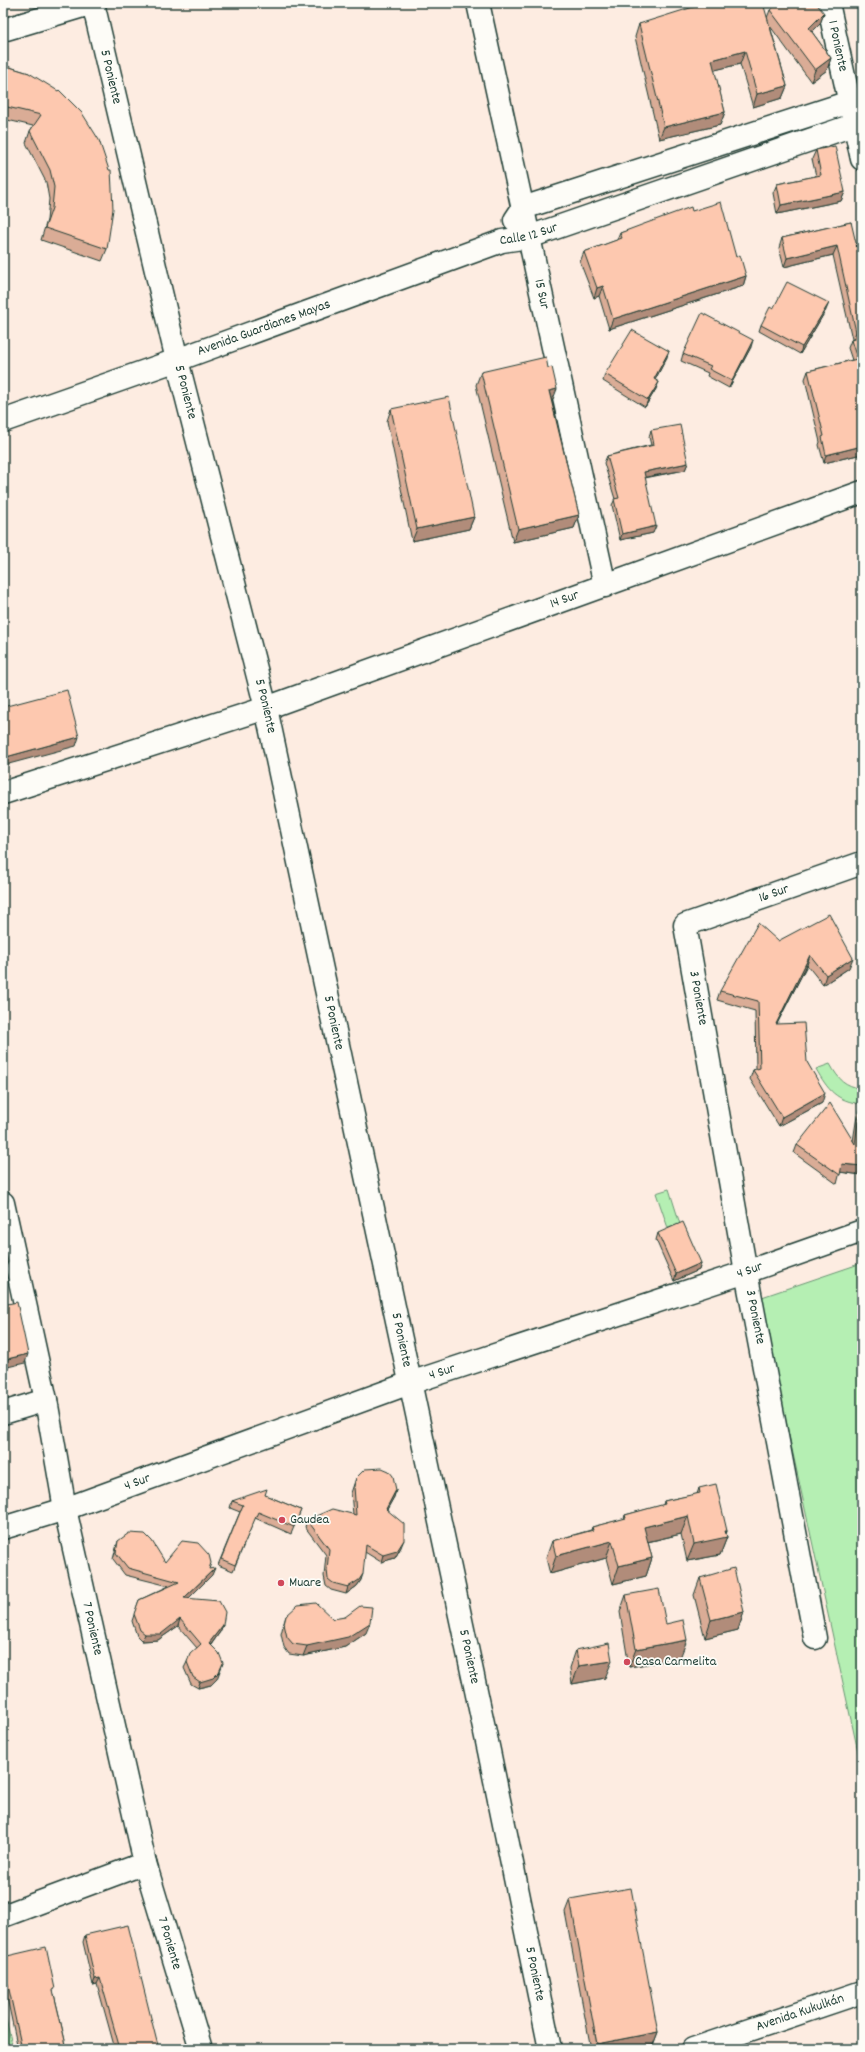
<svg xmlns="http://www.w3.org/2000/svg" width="865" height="2052" viewBox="0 0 865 2052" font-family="Dekko,sans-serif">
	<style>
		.green { fill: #b5efb3; stroke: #6a9674 }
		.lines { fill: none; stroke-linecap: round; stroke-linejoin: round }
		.minor-casing { stroke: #1f3d34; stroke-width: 25 }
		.minor { stroke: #fdfcf7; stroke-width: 22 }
		.wall { fill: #daac96; stroke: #1f3d34 }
		.shaded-wall { fill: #b18c7a; stroke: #1f3d34 }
		.building { fill: #fdc8af; stroke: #1f3d34 }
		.poi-dot { fill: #d1495b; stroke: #fdfcf7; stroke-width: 1.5 }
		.labels { text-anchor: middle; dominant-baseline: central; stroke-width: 3.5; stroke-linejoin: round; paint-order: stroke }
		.street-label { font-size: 14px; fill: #1f3d34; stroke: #fdfcf7 }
		.poi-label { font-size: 14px; fill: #1f3d34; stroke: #fdfcf7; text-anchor: start }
	</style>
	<rect width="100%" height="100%" fill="#fdece1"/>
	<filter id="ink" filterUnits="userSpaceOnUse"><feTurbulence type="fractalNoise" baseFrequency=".025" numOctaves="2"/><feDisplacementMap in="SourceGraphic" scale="8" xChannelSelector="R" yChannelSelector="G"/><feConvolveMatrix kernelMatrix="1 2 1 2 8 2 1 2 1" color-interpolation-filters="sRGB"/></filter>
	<g filter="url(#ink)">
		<g class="green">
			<path d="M830,1064C839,1080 844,1085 862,1089V1104C836,1101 828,1090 816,1069Z"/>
			<polygon points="669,1189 680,1224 668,1228 656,1193"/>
			<polygon points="862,1263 862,1770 759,1298"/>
			<polygon points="3,2006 13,2049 3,2049"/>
		</g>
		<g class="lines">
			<g class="minor-casing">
				<g id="minor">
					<path id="s1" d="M478,3L605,586"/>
					<path id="s2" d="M828,3L862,159"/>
					<path id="s3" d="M3,30L93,3L177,360L266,708L489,1751L550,2049"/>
					<polyline points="515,220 523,208 862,98"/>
					<path id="s4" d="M3,421L177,360L502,241L529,237L862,122"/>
					<path id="s5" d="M3,793L266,708L862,492"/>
					<path id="s6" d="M3,1203L46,1400L65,1509L145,1863L201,2049"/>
					<polyline points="3,1413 46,1400"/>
					<path id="s7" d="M3,1528L65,1509L410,1383L746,1272L862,1231"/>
					<path id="s8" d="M815,1638L746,1272L685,925L862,863"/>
					<polyline points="3,1916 145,1863"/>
					<path id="s9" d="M693,2049L862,1992"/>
				</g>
			</g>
			<use href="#minor" class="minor"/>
		</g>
		<g class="wall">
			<polygon points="770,10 824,13 820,24 812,32 831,58 827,70 811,82 770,26 787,86 782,98 753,107 740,64 714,70 725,112 720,125 659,139 635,37 639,24 767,18"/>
			<polygon points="3,65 29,73 107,249 102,261 41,240 47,220 49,199 46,182 26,143 30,131 33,126 3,119"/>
			<polygon points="816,150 845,192 841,201 777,214 773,193 777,184 816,176 812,159"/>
			<polygon points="692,211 736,257 746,276 743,286 609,329 599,296 594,298 580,262 584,252 617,240 620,233"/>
			<polygon points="851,222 862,454 824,463 819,445 820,442 805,379 808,371 852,360 848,348 851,340 852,339 833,255 784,267 779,248 782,238"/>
			<polygon points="773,309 826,310 800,354 759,331 761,325"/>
			<polygon points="751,347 729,388 707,376 708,373 681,361 683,354"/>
			<polygon points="667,357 655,379 656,389 645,407 603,381 605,374"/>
			<polygon points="481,372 552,402 579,515 574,528 513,542 476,385"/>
			<polygon points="391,409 474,517 469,529 412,541 387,421"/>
			<polygon points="651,430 688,463 685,470 645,478 653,533 620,540 612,505 615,499 604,463 607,456 651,445 649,437"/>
			<polygon points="862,518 862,530 860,522"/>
			<polygon points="778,941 849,968 823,985 807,965 777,1024 807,1062 822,1103 779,1126 750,1079 753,1070 756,1069 755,1011 717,1000 720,991"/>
			<polygon points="860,1108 862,1108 862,1175 840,1172 837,1184 794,1153 797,1145 853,1141 857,1116"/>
			<polygon points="658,1233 701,1263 699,1270 674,1281 656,1240"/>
			<polygon points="356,1478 396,1490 394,1497 387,1509 401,1547 395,1558 381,1562 365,1552 361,1580 357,1586 346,1594 331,1590 326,1586 324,1576 326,1555 305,1527 307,1520 353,1514 351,1493"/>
			<polygon points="699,1488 727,1531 726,1534 727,1537 720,1555 687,1561 681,1534 648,1542 652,1558 646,1576 613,1584 606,1558 550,1574 546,1558 552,1541 591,1530 592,1527 624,1519 625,1515 663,1505 664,1501 697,1494"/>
			<polygon points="265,1495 301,1510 291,1534 255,1518 233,1571 218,1565 240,1512 230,1508 232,1501"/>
			<polygon points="118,1541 165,1562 209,1569 212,1575 188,1599 223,1625 220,1632 211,1645 217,1679 211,1685 198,1688 191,1684 184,1668 187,1662 197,1648 178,1626 158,1640 142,1641 137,1636 132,1621 139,1600 169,1586 125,1575 113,1559 116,1548"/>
			<polygon points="700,1578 744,1612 738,1630 705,1638 694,1595"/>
			<polygon points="626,1595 666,1624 680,1658 629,1667 620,1612"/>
			<polygon points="286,1616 333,1619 366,1633 345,1647 303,1656 289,1654 284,1647 281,1634 283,1626"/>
			<polygon points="576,1650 605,1678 572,1684 570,1668"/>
			<polygon points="570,1899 658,2032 653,2045 631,2049 591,2049 565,1912"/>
			<polygon points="85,1935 159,2049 115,2049 97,1984 93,1985 83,1942"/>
			<polygon points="3,1957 54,1994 67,2049 18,2049 3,1979"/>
		</g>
		<g class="shaded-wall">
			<polygon points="824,13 820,24 804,40 809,28"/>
			<polygon points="745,51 740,64 707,72 712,60"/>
			<polygon points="831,58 827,70 811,82 815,70"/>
			<polygon points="787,86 782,98 753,107 757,94"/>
			<polygon points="725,112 720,125 659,139 664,127"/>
			<polygon points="845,192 841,201 777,214 781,205"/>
			<polygon points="837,246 833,255 784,267 787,258"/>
			<polygon points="746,276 743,286 609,329 613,319"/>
			<polygon points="603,286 599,296 594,298 597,288"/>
			<polygon points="829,303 826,310 800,354 802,347"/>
			<polygon points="862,331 862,339 852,342 856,332"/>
			<polygon points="753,340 751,347 729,388 732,381"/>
			<polygon points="669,351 667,357 652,386 654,379"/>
			<polygon points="659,382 656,389 645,407 648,400"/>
			<polygon points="557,389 552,402 549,391"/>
			<polygon points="862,446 862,454 824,463 826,455"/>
			<polygon points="688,463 685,470 641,478 644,472"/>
			<polygon points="579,515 574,528 513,542 518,529"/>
			<polygon points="474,517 469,529 412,541 417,529"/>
			<polygon points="656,526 653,533 620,540 622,534"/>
			<polygon points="79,737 76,746 5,765 3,768 3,760 6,757"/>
			<polygon points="810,955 807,965 772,1033 776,1024"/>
			<polygon points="853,958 849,968 823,985 826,975"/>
			<polygon points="825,1093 822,1103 779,1126 782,1117"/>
			<polygon points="842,1164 862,1166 862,1175 839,1172"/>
			<polygon points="8,1262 5,1270 3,1271 3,1263"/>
			<polygon points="701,1263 699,1270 674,1281 676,1274"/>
			<polygon points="28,1354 25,1363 3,1368 3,1360"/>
			<polygon points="396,1490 394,1497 384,1515 386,1509"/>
			<polygon points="688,1516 681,1534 638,1544 644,1527"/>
			<polygon points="727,1531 725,1538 727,1537 720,1555 687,1561 694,1544"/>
			<polygon points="404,1540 401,1547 395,1558 381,1562 383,1555"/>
			<polygon points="612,1541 606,1558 550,1574 556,1556"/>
			<polygon points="652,1558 646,1576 613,1584 619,1566"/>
			<polygon points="215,1568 212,1575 182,1605 184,1598"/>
			<polygon points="363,1574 361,1580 357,1586 346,1594 348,1587"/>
			<polygon points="744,1612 738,1630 705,1638 711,1620"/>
			<polygon points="180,1619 178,1626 158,1640 142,1641 145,1634"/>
			<polygon points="370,1623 366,1633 345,1647 303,1656 307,1646"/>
			<polygon points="223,1625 220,1632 207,1650 209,1643"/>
			<polygon points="687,1640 680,1658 629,1667 636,1649"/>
			<polygon points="612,1661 605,1678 572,1684 579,1666"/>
			<polygon points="223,1663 217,1679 211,1685 198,1688 200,1682"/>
			<polygon points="100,1978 97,1984 93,1985 95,1979"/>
			<polygon points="658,2032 653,2045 631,2049 595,2049 597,2044"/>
		</g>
		<g class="building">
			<polygon points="706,3 763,3 787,86 757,94 745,51 712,60 725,112 664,127 639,24"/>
			<polygon points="778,3 816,3 824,13 809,28 831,58 815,70 770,10"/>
			<polygon points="3,65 29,73 58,91 59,90 82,113 99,140 109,170 111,170 113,209 107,249 45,228 52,208 54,187 50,170 30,131 41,115 3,106"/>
			<polygon points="835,146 845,192 781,205 777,184 821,175 816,150"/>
			<polygon points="721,202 736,257 740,255 746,276 613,319 603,286 597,288 584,252 622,238 620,233 644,224 691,207 692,211"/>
			<polygon points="851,222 860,260 862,259 862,331 856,332 837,246 787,258 782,238"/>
			<polygon points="787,282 829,303 802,347 761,325 770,307 773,309"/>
			<polygon points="702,313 753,340 732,381 709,369 711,366 683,354"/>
			<polygon points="632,330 669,351 654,379 659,382 648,400 605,374"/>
			<polygon points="862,337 862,446 826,455 822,437 824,436 808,371 857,359 851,340"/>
			<polygon points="546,357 548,368 552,367 557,389 549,391 579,515 518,529 481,372"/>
			<polygon points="449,397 474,517 417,529 391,409"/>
			<polygon points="680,425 688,463 644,472 656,526 622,534 614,499 619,498 607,456 654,445 651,430"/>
			<polygon points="67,690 79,737 6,757 7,759 3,760 3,707"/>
			<polygon points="829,914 853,958 826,975 810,955 776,1024 804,1023 807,1062 825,1093 782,1117 753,1070 760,1068 758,1001 720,991 758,923 778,941"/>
			<polygon points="830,1103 855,1144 860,1108 862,1108 862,1166 842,1164 840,1175 797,1145"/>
			<polygon points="683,1222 701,1263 676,1274 658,1233"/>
			<polygon points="3,1240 8,1262 3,1263"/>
			<polygon points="17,1302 28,1354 3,1360 3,1305"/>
			<polygon points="382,1468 389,1471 393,1476 396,1490 386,1509 404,1524 404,1540 397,1551 383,1555 366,1545 363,1574 359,1580 348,1587 333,1583 328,1579 327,1570 329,1549 307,1520 332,1509 356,1515 354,1486 356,1478 365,1469"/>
			<polygon points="716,1484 727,1531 725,1531 727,1537 694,1544 688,1516 644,1527 652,1558 619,1566 612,1541 556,1556 552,1541 593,1530 592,1527 626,1518 625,1515 665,1504 664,1501 700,1493 699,1488"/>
			<polygon points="267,1489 265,1495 301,1510 294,1527 258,1512 235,1565 221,1559 243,1505 232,1501"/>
			<polygon points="129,1533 145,1534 152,1541 165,1562 182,1541 198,1543 209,1555 211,1563 209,1569 215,1568 184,1598 219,1601 225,1612 223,1625 209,1643 219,1653 223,1663 219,1672 213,1678 200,1682 193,1677 187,1662 190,1654 201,1644 180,1619 161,1634 145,1634 140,1630 134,1614 139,1600 179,1582 128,1568 116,1553 118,1541"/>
			<polygon points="734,1568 744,1612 711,1620 700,1578"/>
			<polygon points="659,1589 666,1624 683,1620 687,1640 636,1649 626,1595"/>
			<polygon points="316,1603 333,1619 345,1617 360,1606 372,1607 370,1623 348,1637 307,1646 293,1644 287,1637 284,1624 286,1616 298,1605"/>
			<polygon points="609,1643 612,1661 579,1666 576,1650"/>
			<polygon points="631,1888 658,2032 597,2044 570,1899"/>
			<polygon points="128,1925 156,2038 159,2049 120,2049 100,1978 95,1979 85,1935"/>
			<polygon points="46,1947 55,1989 53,1990 67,2049 22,2049 3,1962 3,1957"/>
		</g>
	</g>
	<g class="poi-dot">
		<circle cx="282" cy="1520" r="4"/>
		<circle cx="281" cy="1583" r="4"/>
		<circle cx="627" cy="1662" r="4"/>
	</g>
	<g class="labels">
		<g class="street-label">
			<text stroke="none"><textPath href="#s2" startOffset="44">1 Poniente</textPath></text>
			<text stroke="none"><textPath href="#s3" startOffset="170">5 Poniente</textPath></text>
			<text stroke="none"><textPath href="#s4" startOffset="558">Calle 12 Sur</textPath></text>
			<text stroke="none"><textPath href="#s1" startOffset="298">15 Sur</textPath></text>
			<text stroke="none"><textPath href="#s4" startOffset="277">Avenida Guardianes Mayas</textPath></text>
			<text stroke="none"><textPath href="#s3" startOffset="494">5 Poniente</textPath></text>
			<text stroke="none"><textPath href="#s5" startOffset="594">14 Sur</textPath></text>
			<text stroke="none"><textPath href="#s3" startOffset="818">5 Poniente</textPath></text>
			<text stroke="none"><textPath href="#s8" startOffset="819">16 Sur</textPath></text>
			<text transform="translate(698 998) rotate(80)">3 Poniente</text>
			<text stroke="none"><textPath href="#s3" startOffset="1142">5 Poniente</textPath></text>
			<text stroke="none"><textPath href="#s7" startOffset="790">4 Sur</textPath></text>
			<text transform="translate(755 1317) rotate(79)">3 Poniente</text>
			<text stroke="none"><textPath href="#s3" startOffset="1466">5 Poniente</textPath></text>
			<text stroke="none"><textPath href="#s7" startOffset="466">4 Sur</textPath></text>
			<text stroke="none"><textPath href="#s7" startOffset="142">4 Sur</textPath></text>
			<text stroke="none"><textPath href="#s6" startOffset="435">7 Poniente</textPath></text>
			<text stroke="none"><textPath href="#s3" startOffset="1790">5 Poniente</textPath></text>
			<text stroke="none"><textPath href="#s6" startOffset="759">7 Poniente</textPath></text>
			<text stroke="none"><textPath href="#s3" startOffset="2114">5 Poniente</textPath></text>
			<text stroke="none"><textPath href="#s9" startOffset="113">Avenida Kukulkán</textPath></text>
		</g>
		<g class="poi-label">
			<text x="290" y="1520">Gaudea</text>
			<text x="289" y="1583">Muare</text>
			<text x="635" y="1662">Casa Carmelita</text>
		</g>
	</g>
	<rect width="865" height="2052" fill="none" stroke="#fdfcf7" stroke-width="16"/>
	<rect x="8" y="8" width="849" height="2036" fill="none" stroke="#1f3d34" stroke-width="1.5" filter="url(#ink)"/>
</svg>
